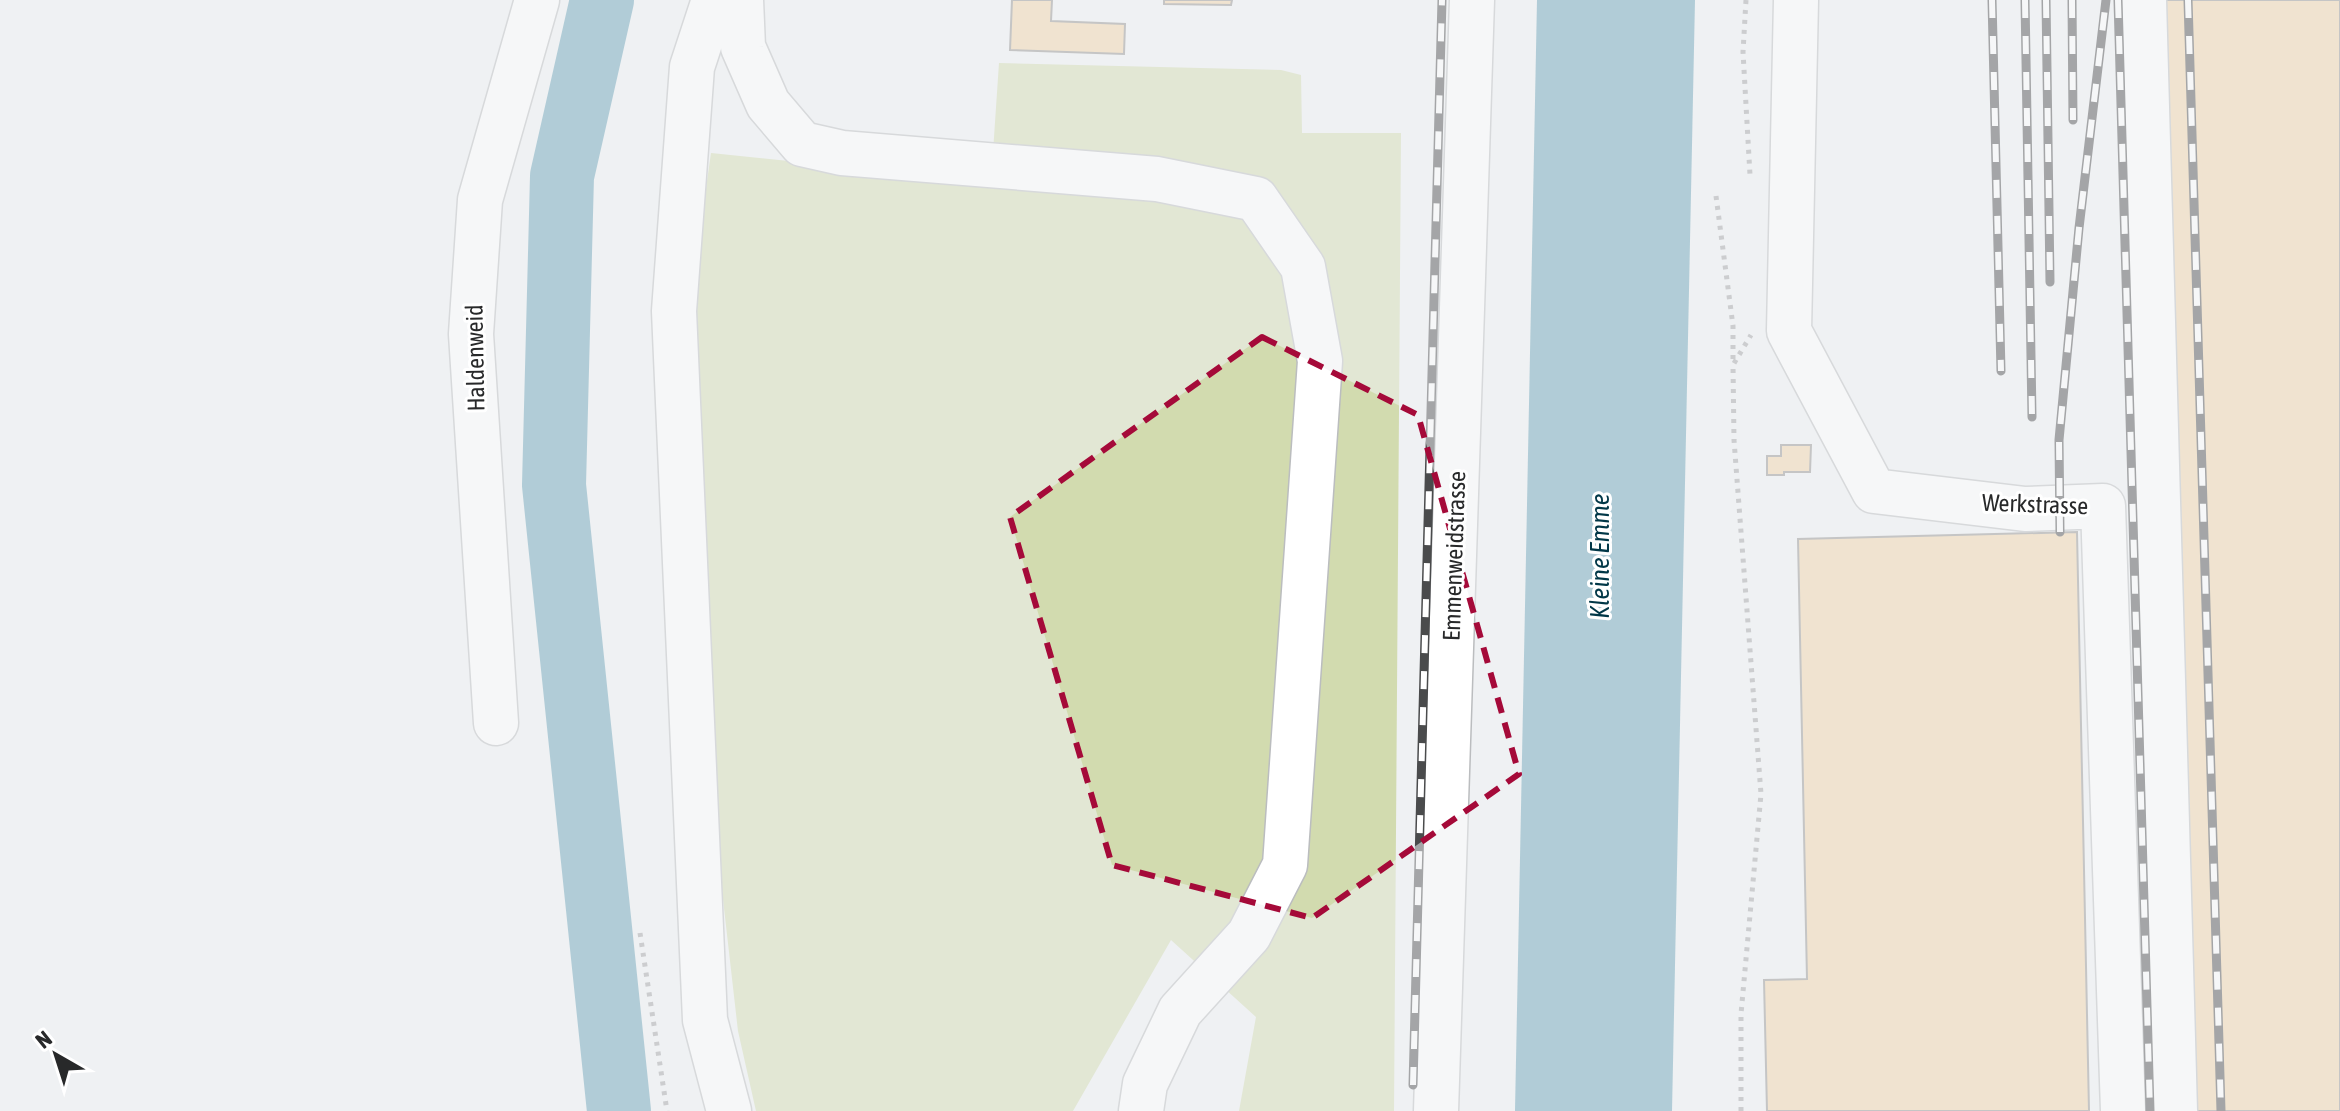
<svg xmlns="http://www.w3.org/2000/svg" width="2340" height="1111" viewBox="0 0 2340 1111" font-family="'Asap Condensed',sans-serif">
	<style>
		.green { fill: #d2dbaf }
		.water { fill: #67a1b6 }
		.lines { fill: none; stroke-linecap: round; stroke-linejoin: round }
		.river { stroke: #67a1b6; stroke-width: 64 }
		.building { fill: #f1d3a6; stroke: #92918f; stroke-width: 2 }
		.minor-casing { stroke: #bbbdbf; stroke-width: 47 }
		.path { stroke: #a2a3a5; stroke-width: 5; stroke-dasharray: 4 6; stroke-linecap: butt }
		.minor { stroke: #fff; stroke-width: 44 }
		.rail-casing { stroke: #4a4b4c; stroke-width: 9 }
		.rail { stroke: #fff; stroke-width: 6; stroke-dasharray: 18; stroke-linecap: butt }
		.marked { fill: none; stroke: #a50a39; stroke-width: 6; stroke-dasharray: 16 10; stroke-linejoin: round }
		.labels { text-anchor: middle; dominant-baseline: central; stroke-width: 6; stroke-linejoin: round; paint-order: stroke }
		.street-label { font-size: 24px; fill: #28292a; stroke: #fff }
		.water-label { font-size: 26px; font-style: italic; fill: #003747; stroke: #fff }
	</style>
	<rect width="100%" height="100%" fill="#eff1f3"/>
	<polygon class="green" points="999,63 1281,70 1301,75 1302,133 1401,133 1394,1111 1239,1111 1256,1017 1171,940 1073,1111 756,1111 738,1031 706,750 688,461 695,265 711,153 991,182"/>
	<polygon class="water" points="1537,0 1695,0 1672,1111 1515,1111"/>
	<g class="lines">
		<polyline class="river" points="602,0 562,176 554,485 619,1111"/>
	</g>
	<g class="building">
		<polygon points="1012,0 1052,0 1051,21 1125,24 1124,54 1010,50"/>
		<polygon points="1164,0 1232,0 1231,5 1164,4"/>
		<polygon points="2154,0 2340,0 2340,1111 2189,1111"/>
		<polygon points="1781,445 1811,445 1810,472 1784,472 1784,475 1767,475 1767,456 1781,456"/>
		<polygon points="2077,532 2089,1111 1767,1111 1764,980 1807,979 1798,539"/>
	</g>
	<g class="lines">
		<g class="minor-casing">
			<g id="minor">
				<polyline points="714,0 692,67 674,311 705,1020 729,1111"/>
				<polyline points="741,0 743,47 768,104 802,144 842,153 1157,179 1256,199 1303,267 1320,361 1285,865 1249,935 1180,1011 1145,1084 1141,1111"/>
				<polyline points="1796,0 1789,331 1874,491 2025,509 2103,506 2123,1111"/>
				<polyline points="2144,0 2175,1111"/>
				<polyline points="496,723 471,334 480,200 537,0"/>
				<polyline points="1436,1111 1472,0"/>
			</g>
		</g>
		<g class="path">
			<polyline points="1746,0 1743,52 1750,175"/>
			<polyline points="1716,196 1733,326 1733,364"/>
			<polyline points="640,933 667,1111"/>
			<polyline points="1741,1111 1741,1014 1761,794 1734,440 1733,365 1751,335"/>
		</g>
		<use href="#minor" class="minor"/>
		<g class="rail-casing">
			<g id="rail">
				<polyline points="1992,0 2001,371"/>
				<polyline points="2025,0 2032,417"/>
				<polyline points="2046,0 2050,282"/>
				<polyline points="2072,0 2073,120"/>
				<polyline points="2118,0 2150,1111"/>
				<polyline points="2188,0 2221,1111"/>
				<polyline points="2060,532 2059,440 2079,228 2106,0"/>
				<polyline points="1413,1085 1442,0"/>
			</g>
		</g>
		<use href="#rail" class="rail"/>
	</g>
	<path d="M0 0H2340V1111H0ZM1262,337L1418,415L1519,774L1312,918L1112,865L1010,517Z" fill="#eff1f3" fill-opacity=".55" fill-rule="evenodd"/>
	<path class="marked" d="M1262,337L1418,415L1519,774L1312,918L1112,865L1010,517Z"/>
	<g class="labels">
		<g class="street-label">
			<text transform="translate(475 358) rotate(-91)">Haldenweid</text>
			<text transform="translate(2035 504) rotate(2)">Werkstrasse</text>
			<text transform="translate(1454 556) rotate(-88)">Emmenweidstrasse</text>
		</g>
		<g class="water-label">
			<text transform="translate(1600 556) rotate(-90)">Kleine Emme</text>
		</g>
	</g>
	<g transform="translate(56 1055) rotate(321)" stroke="#ffffff" stroke-width="6" paint-order="stroke">
	<path d="M0-6L14 30L0 20L-14 30Z" fill="#28292a"/>
	<text y="-12" font-size="22" font-weight="bold" text-anchor="middle" fill="#28292a">N</text>
	</g>
</svg>
